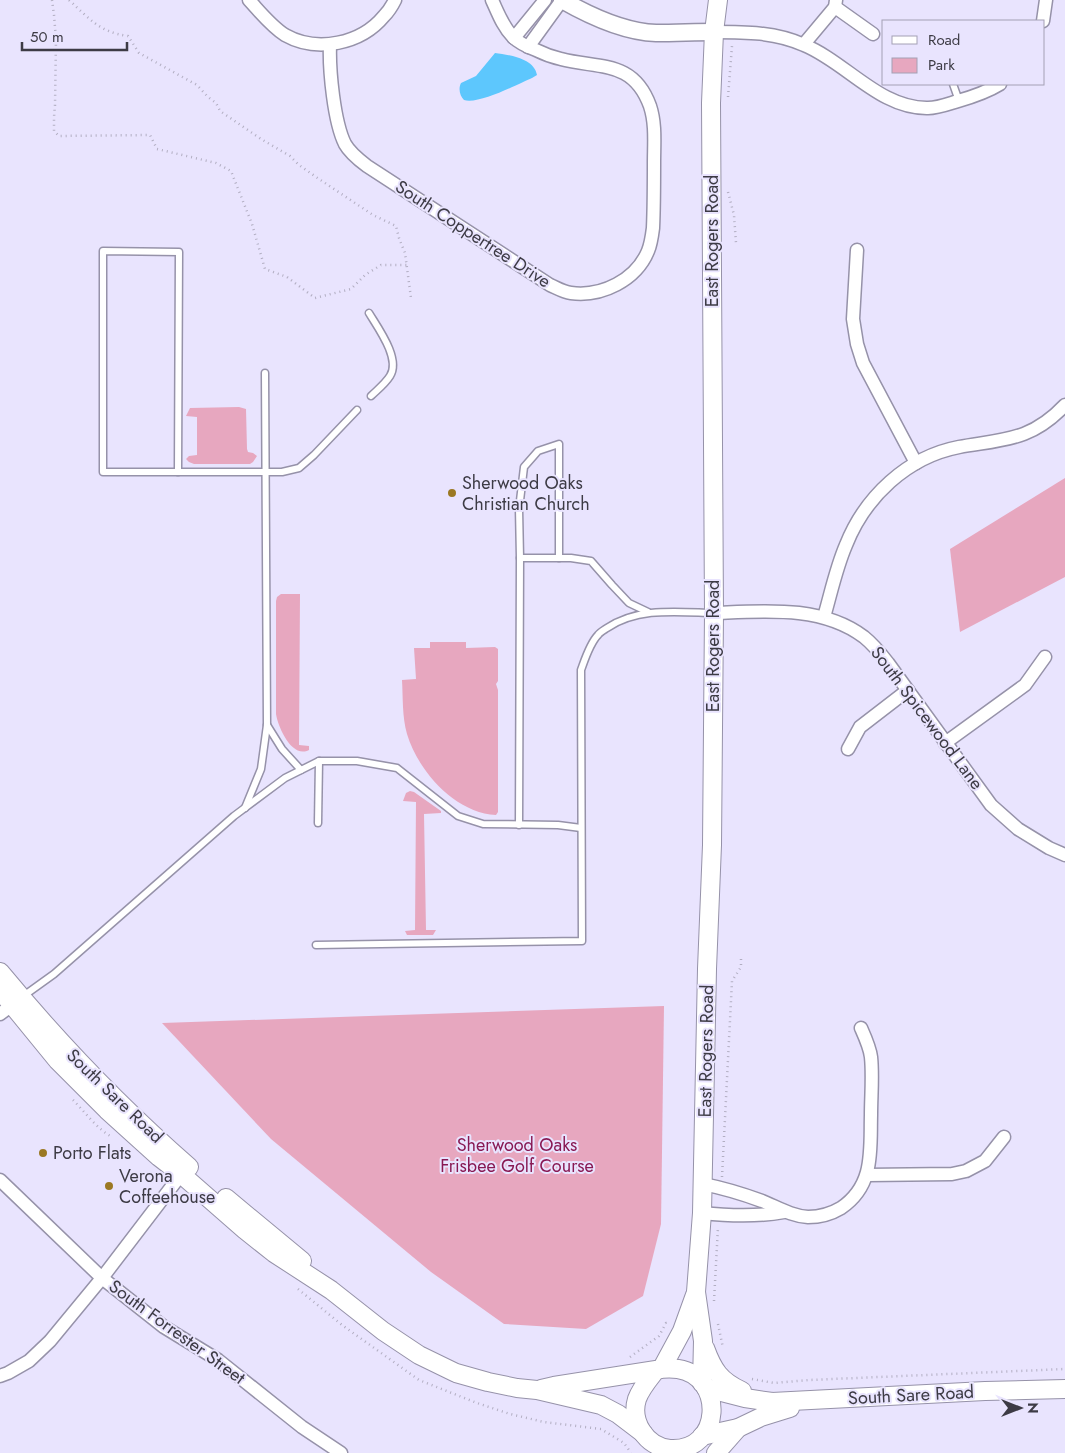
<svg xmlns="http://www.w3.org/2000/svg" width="1065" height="1453" viewBox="0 0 1065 1453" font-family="Jost,sans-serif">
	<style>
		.green { fill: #e7a7bf }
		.water { fill: #5dc7fd }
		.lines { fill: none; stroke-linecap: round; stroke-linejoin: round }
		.service-casing { stroke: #9692a9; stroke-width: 9 }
		.minor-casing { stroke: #9692a9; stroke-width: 15 }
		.tertiary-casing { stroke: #9692a9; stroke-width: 19 }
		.secondary-casing { stroke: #9692a9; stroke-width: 20 }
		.path { stroke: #b2aec2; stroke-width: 2.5; stroke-dasharray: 1 4; stroke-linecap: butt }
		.service { stroke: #fff; stroke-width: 6 }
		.minor { stroke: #fff; stroke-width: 12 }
		.tertiary { stroke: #fff; stroke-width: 16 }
		.secondary { stroke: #fff; stroke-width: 18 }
		.poi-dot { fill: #9b7823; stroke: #e9e4fe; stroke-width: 2 }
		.labels { text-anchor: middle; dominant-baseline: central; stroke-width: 4; stroke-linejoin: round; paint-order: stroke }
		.street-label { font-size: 18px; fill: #3d3b45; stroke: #e9e4fe }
		.poi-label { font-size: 18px; fill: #3d3b45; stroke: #e9e4fe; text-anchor: start }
		.park-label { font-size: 18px; fill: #881953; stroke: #e9e4fe }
	</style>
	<rect width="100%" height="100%" fill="#e9e4fe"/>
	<g class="green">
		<polygon points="239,407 246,409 247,449 248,452 253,453 257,456 253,462 250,464 194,464 189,462 186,459 189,456 197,455 197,417 186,416 190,408"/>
		<polygon points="1065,478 1065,577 960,632 950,549"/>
		<path d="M281,594H300L299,745L309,746V750C292,759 278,727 276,714V601L277,597Z"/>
		<path d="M430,642H466V648L495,647L498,649V681L496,684L498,690V812L496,815C455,813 418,771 407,734C402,717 403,697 402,680L416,679L414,648H430Z"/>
		<polygon points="410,791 414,792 441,811 441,813 424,814 426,930 436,930 433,935 407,935 405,931 415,930 416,802 403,801 406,793"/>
		<polygon points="664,1006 661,1224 643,1296 586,1329 504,1324 431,1272 271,1139 162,1023"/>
	</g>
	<path class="water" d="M495,53C509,55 534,58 537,75L532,78C518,84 478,105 464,100C460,96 458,89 461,83L476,76Z"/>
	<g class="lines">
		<g class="service-casing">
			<g id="service">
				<polyline points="953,84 959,101"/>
				<polygon points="103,251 179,252 178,472 103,472"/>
				<path d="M369,313C378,328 401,359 390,376C385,384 377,390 371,396"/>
				<polyline points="178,472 282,472 299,468 314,455 357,410"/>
				<polyline points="520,558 571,558 591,561 612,585 629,603 648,612"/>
				<polyline points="267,725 282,749 301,770"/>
				<polyline points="245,808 261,769 267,725 265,373"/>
				<polyline points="318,823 319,761"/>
				<polyline points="519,825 520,558 519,509 524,467 538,451 559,444 559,558"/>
				<path d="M316,945L582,941L581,670C585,659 590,643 598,635C600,632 604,630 607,628C638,607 677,612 713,613"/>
				<polyline points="22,997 54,974 234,816 285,778 319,761 357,761 397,768 458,816 483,824 558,825 581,828"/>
			</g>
		</g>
		<g class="minor-casing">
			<g id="minor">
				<path d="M249,0C260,12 271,26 285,35C317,53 361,44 384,16C389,11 392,6 395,0"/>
				<polyline points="835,7 873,34"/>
				<polyline points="1043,21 1046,0"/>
				<path d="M714,32C745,32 776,32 804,45C846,62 880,109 928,108C938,108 948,104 958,101C972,97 987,92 1000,84"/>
				<polyline points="514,38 545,0"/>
				<polyline points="804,44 835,7 836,0"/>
				<path d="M330,45C329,70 334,122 345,144C350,153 359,160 367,166L550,285C557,288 563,292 571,293C602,297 636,280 648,251C651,244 652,236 653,228C654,206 654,185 654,163C654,144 656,124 650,106C633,59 598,69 561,59C552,57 544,54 536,50C528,47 519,43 513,37C503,27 498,13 492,0"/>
				<polyline points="528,47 562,0"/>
				<polyline points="857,250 853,319 857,344 863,363 916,463"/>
				<path d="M714,613C764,611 822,605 864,637C874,645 881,654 888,663L991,805L1018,829L1049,848L1065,855"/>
				<path d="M824,617C831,593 836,568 846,545C865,497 907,457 959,447C1004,439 1031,441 1065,405"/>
				<polyline points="945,743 1025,685 1045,657"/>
				<polyline points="848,749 860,727 908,690"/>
				<polyline points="0,1014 12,1005"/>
				<polyline points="867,1175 952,1174 966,1171 985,1161 1004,1137"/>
				<polyline points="0,1180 102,1278 164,1327 218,1360 302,1427 341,1453"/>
				<path d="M703,1184C723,1188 743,1194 762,1201C777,1207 791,1216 808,1217C820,1217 831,1214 841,1208C875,1185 870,1150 871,1115C871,1096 873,1076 871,1057C870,1048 865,1037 861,1028"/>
				<path d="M702,1213C730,1216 757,1217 784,1212"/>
				<polyline points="0,1376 8,1373 29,1361 50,1341 102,1278 186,1168"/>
			</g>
		</g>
		<g class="tertiary-casing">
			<path id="tertiary" d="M562,0C590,16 624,32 656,33C676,33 695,32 714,32"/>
		</g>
		<g class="secondary-casing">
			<g id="secondary">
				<path d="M0,972C58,1042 120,1107 189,1167"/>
				<polyline points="0,990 58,1061 107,1110 159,1157 181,1174 245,1230 274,1253 331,1290 383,1331 419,1355 456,1373 488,1382 517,1388 537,1390 601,1405 618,1414 643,1433"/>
				<polyline points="226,1198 302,1261"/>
				<path d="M705,1348C713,1370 720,1381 742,1391"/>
				<polyline points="662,1368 682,1331 695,1295"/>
				<polyline points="702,1383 703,1341 696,1292 702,1213 707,969 712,845 714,613 711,103 714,32 718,0"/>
				<polyline points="706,1388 745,1398 772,1402 985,1391 1065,1389"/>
				<path d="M541,1389L554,1386L656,1370C664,1368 670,1368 678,1369C725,1376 723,1452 670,1449C646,1447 630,1421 637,1399C641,1388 649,1379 656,1370"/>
				<polyline points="702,1436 738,1428 761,1417 790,1408"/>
				<polyline points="716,1453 738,1428"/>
			</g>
		</g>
		<g class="path">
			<polyline points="52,0 54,15 56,39 55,105 54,117 54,131 59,136 150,135 157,149 216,163 231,171 252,224 265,269 287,277 315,298 351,289 365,275 381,265 407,265"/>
			<path d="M69,0C90,19 99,32 128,36L139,53L197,85L208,97L216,103L220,111L261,139L290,156L299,165L319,179L373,215L396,226L399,238L405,253L411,298"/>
			<polyline points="728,97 732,46"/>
			<polyline points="728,192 734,215 736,243"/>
			<path d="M73,1100C85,1112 97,1129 112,1137"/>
			<polyline points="722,1177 732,981 741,967 741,957"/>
			<polyline points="298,1289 342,1325 419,1380 477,1403 510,1414 544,1422 601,1429 624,1443 631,1453"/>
			<polyline points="714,1301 718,1227"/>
			<polyline points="718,1324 723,1348"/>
			<polyline points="630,1357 659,1336 666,1323 669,1324"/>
			<polyline points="752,1379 774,1383 809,1380 1065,1369"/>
		</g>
		<use href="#service" class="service"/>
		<use href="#minor" class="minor"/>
		<use href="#tertiary" class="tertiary"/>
		<use href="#secondary" class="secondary"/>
	</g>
	<g class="poi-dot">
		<circle cx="452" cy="493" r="5"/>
		<circle cx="43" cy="1153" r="5"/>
		<circle cx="109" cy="1186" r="5"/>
	</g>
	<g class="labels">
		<g class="street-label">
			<text transform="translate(473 234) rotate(33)">South Coppertree Drive</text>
			<text transform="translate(712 241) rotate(-90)">East Rogers Road</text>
			<text transform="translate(713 646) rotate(-90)">East Rogers Road</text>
			<text transform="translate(927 718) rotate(53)">South Spicewood Lane</text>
			<text transform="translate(706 1051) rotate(-89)">East Rogers Road</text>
			<text transform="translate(115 1096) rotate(44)">South Sare Road</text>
			<text transform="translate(177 1332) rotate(36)">South Forrester Street</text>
			<text transform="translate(911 1395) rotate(-3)">South Sare Road</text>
		</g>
		<g class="poi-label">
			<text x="462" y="483">Sherwood Oaks<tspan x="462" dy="21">Christian Church</tspan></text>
			<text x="53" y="1153">Porto Flats</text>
			<text x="119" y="1176">Verona<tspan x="119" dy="21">Coffeehouse</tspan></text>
		</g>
		<g class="park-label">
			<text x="517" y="1145">Sherwood Oaks<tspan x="517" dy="21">Frisbee Golf Course</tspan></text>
		</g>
	</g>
	<rect x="882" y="20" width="162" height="65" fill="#e9e4fe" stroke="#a4a0b4"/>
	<rect x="892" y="36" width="25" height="8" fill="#ffffff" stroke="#a4a0b4"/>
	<text x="928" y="45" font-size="15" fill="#3d3b45">Road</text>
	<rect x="892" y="58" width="25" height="15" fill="#e7a7bf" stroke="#a4a0b4"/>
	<text x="928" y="70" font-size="15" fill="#3d3b45">Park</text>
	<g transform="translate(1020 1408) rotate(90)" stroke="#e9e4fe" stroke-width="4" paint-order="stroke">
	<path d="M0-4L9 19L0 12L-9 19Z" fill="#3d3b45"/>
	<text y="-8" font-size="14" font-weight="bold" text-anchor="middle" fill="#3d3b45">N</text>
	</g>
	<path d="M22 42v8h105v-8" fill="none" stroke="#3d3b45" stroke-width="2.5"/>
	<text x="30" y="42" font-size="15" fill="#3d3b45" stroke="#e9e4fe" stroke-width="4" paint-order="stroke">50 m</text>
</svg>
